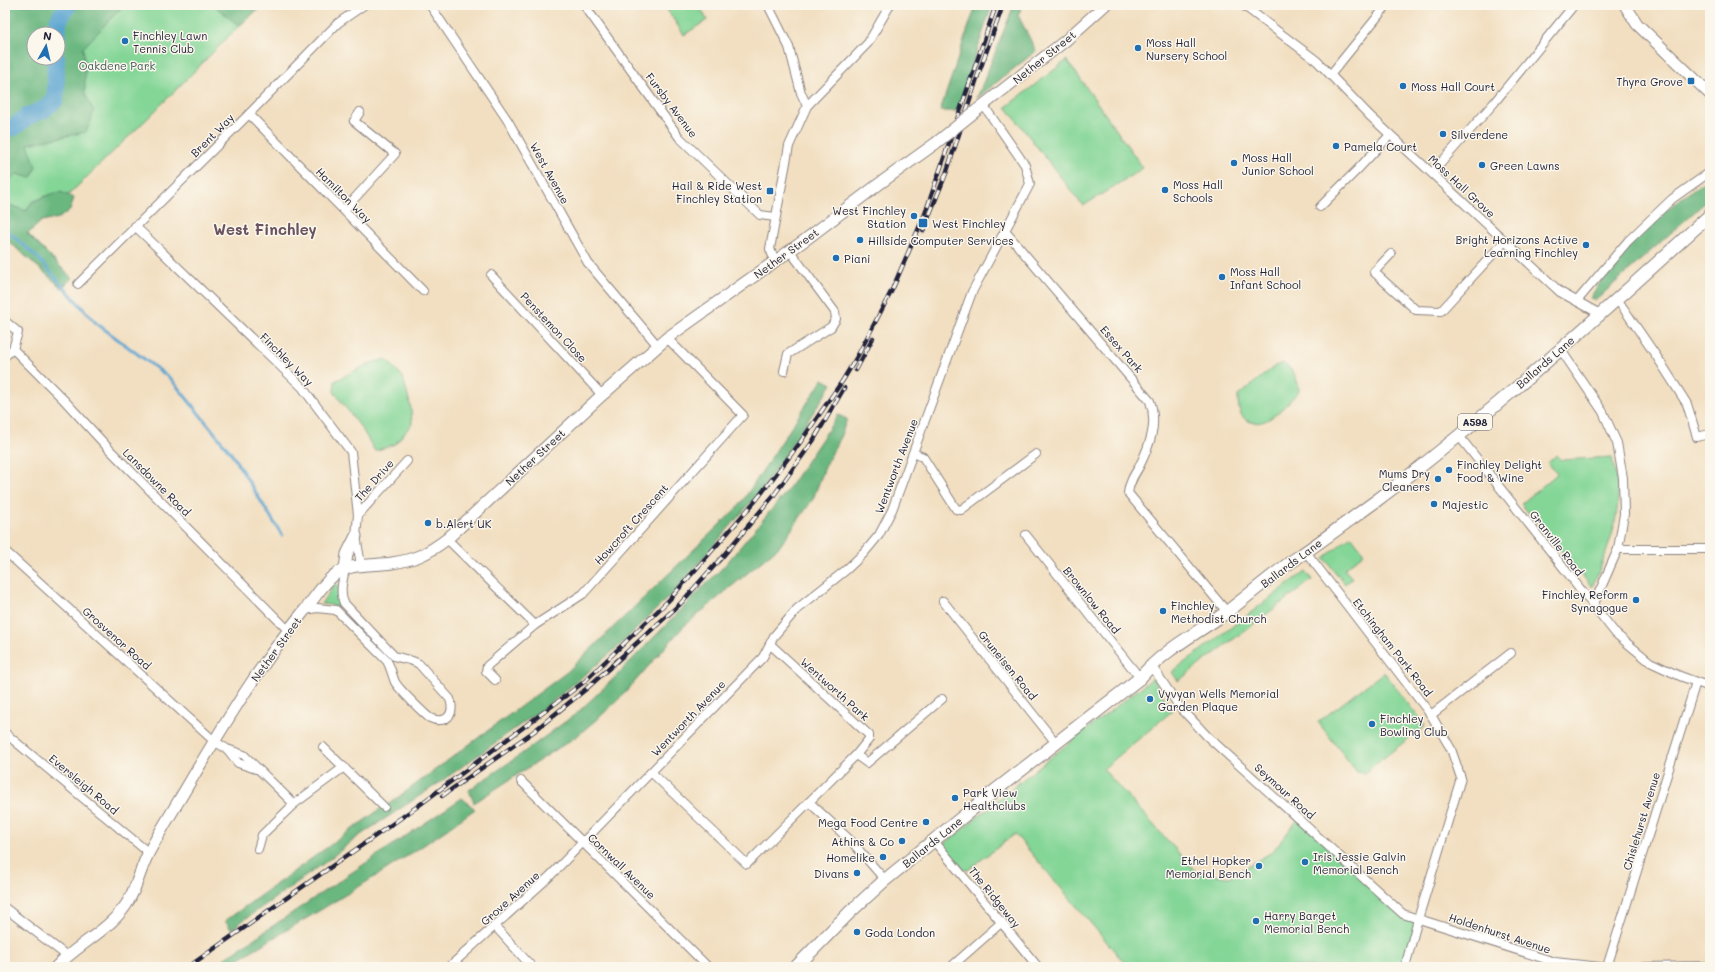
<svg xmlns="http://www.w3.org/2000/svg" width="1715" height="972" viewBox="0 0 1715 972" font-family="Mali,sans-serif">
	<style>
		.green { fill: #84d697; stroke: #537c69; fill-rule: evenodd }
		.forest { fill: #6bb780; stroke: #466c5e; fill-rule: evenodd }
		.lines { fill: none; stroke-linecap: round; stroke-linejoin: round }
		.stream { stroke: #57a3d0; stroke-width: 3 }
		.river { stroke: #57a3d0; stroke-width: 18 }
		.street-casing { stroke: #8a807e; stroke-width: 10 }
		.secondary-casing { stroke: #8a807e; stroke-width: 13 }
		.primary-casing { stroke: #8a807e; stroke-width: 14 }
		.street { stroke: #fff; stroke-width: 8 }
		.secondary { stroke: #fff; stroke-width: 11 }
		.primary { stroke: #fff; stroke-width: 12 }
		.rail-casing { stroke: #22223b; stroke-width: 4.5 }
		.rail { stroke: #fbf7ec; stroke-width: 3; stroke-dasharray: 9; stroke-linecap: butt }
		.secondary-bridge-casing { stroke: #8a807e; stroke-width: 13; stroke-linecap: butt }
		.secondary-bridge { stroke: #fff; stroke-width: 11 }
		.poi-dot { fill: #1f6fb2; stroke: #fbf7ec; stroke-width: 1.5 }
		.labels { text-anchor: middle; dominant-baseline: central; stroke-width: 3; stroke-linejoin: round; paint-order: stroke }
		.shield { fill: #fbf7ec; stroke: #636270; stroke-width: 1 }
		.shield-label { font-size: 10px; font-weight: bold; fill: #22223b }
		.poi-label { font-size: 11px; fill: #22223b; stroke: #fbf7ec; text-anchor: start }
		.street-label { font-size: 11px; fill: #22223b; stroke: #fbf7ec }
		.park-label { font-size: 11px; fill: #3f5857; stroke: #fbf7ec }
		.district-label { font-size: 15px; font-weight: bold; fill: #6a5360; stroke: #fbf7ec }
	</style>
	<rect width="100%" height="100%" fill="#fbf7ec"/>
	<filter id="ink" filterUnits="userSpaceOnUse"><feTurbulence type="fractalNoise" baseFrequency=".025" numOctaves="2"/><feDisplacementMap in="SourceGraphic" scale="8" xChannelSelector="R" yChannelSelector="G"/><feConvolveMatrix kernelMatrix="1 2 1 2 8 2 1 2 1" color-interpolation-filters="sRGB"/></filter>
	<filter id="wash" filterUnits="userSpaceOnUse"><feTurbulence type="fractalNoise" baseFrequency=".012" numOctaves="4" result="noise"/><feDisplacementMap in="SourceGraphic" scale="16" xChannelSelector="R" yChannelSelector="G"/><feGaussianBlur stdDeviation="0.9" result="paint"/><feColorMatrix in="noise" values="0 0 0 0 0 0 0 0 0 0 0 0 0 0 0 0 0 1.4 0 .05"/><feComposite in="paint" operator="in"/></filter>
	<g filter="url(#wash)">
		<rect width="100%" height="100%" fill="#f2dfc1"/>
		<g class="green">
			<path d="M5,5H263L239,26L151,115L28,234L72,278L62,288L5,238ZM34,34H58V58H34Z"/>
			<polygon points="664,5 699,5 707,20 684,35"/>
			<polygon points="1067,60 1143,168 1083,206 1006,107"/>
			<polygon points="386,359 403,377 411,408 412,424 395,444 375,451 362,429 334,392 335,381 368,364"/>
			<path d="M1282,363C1293,368 1298,379 1299,391C1287,403 1270,427 1251,422C1239,419 1238,406 1238,396L1275,366Z"/>
			<path d="M1556,455L1561,460L1612,457C1614,469 1618,482 1618,494C1618,527 1605,557 1592,587L1521,504L1557,474L1548,463Z"/>
			<polygon points="1351,536 1364,553 1344,569 1352,578 1345,584 1324,558"/>
			<polygon points="1306,571 1312,580 1178,681 1172,672"/>
			<polygon points="335,584 339,586 338,598 341,606 338,607 332,605 321,604"/>
			<polygon points="1384,672 1425,726 1364,773 1357,772 1318,722"/>
			<polygon points="1153,678 1172,711 1103,769 1197,873 1229,877 1272,852 1299,818 1404,915 1417,919 1404,967 1128,967 1015,834 968,870 964,870 943,845 1037,768"/>
		</g>
		<g class="forest">
			<path d="M8,5H124L83,48L85,63V93L94,112L86,132L28,144L36,167L31,178L17,174L5,184V29L9,22L5,21V10ZM34,34H58V58H34Z"/>
			<polygon points="214,5 263,5 239,26"/>
			<polygon points="976,5 992,5 957,111 940,111"/>
			<polygon points="1014,5 1023,5 1018,15 1036,51 977,98"/>
			<path d="M1710,177V198L1596,300L1590,298C1606,272 1625,247 1647,226C1667,208 1689,193 1710,177Z"/>
			<polygon points="61,192 74,198 70,210 59,218 41,221 27,234 72,278 62,288 5,238 5,203 26,211 32,202 51,194"/>
			<polygon points="823,379 832,384 763,488 675,591 618,647 552,702 442,781 359,836 323,864 231,929 225,921 383,807 385,807 567,672 740,505"/>
			<polygon points="838,415 847,419 841,435 825,467 813,499 780,546 683,627 624,694 603,714 577,736 474,803 469,790 520,755 577,713 611,681 673,618 725,565 787,491"/>
			<path d="M462,798L475,809C396,868 309,916 225,967H212Z"/>
		</g>
		<g class="lines">
			<polyline class="stream" points="5,229 37,257 96,323 171,379 231,453 282,535"/>
			<g class="river">
				<polyline points="57,34 58,21 68,5"/>
				<path d="M5,128L14,127L28,116L43,110L55,100C57,86 55,72 56,58"/>
			</g>
		</g>
	</g>
	<g filter="url(#ink)">
		<g class="lines">
			<g class="street-casing">
				<g id="street">
					<polyline points="430,5 508,121 588,263 658,346"/>
					<polyline points="584,5 679,137 760,215 775,217"/>
					<polyline points="768,5 789,47 801,93 807,106"/>
					<polyline points="1243,5 1317,61 1370,116 1560,292 1600,314"/>
					<polyline points="1331,74 1387,5"/>
					<polyline points="249,114 423,291"/>
					<polyline points="1432,173 1493,104 1574,5"/>
					<polyline points="1320,207 1358,169 1390,135"/>
					<polyline points="344,210 395,154 354,121 360,112"/>
					<polyline points="135,226 302,387 351,452 358,515 356,536 361,565"/>
					<path d="M1005,231L1150,401C1158,424 1150,445 1139,467C1134,475 1129,483 1128,493L1227,612"/>
					<polyline points="1391,254 1374,272 1416,310 1441,311 1505,241"/>
					<polyline points="775,261 770,249 789,146 807,106 868,43 890,5"/>
					<polyline points="491,275 602,395"/>
					<polyline points="78,284 249,114 338,23 364,5"/>
					<polyline points="1617,299 1659,360 1687,404 1697,437 1710,434"/>
					<polyline points="1577,301 1628,241 1672,199 1710,172"/>
					<polyline points="5,321 18,332 13,349"/>
					<polyline points="13,349 64,400 110,450 288,630"/>
					<polyline points="1561,350 1603,412 1617,443 1623,478 1624,514 1618,549 1593,606"/>
					<polyline points="5,356 13,349"/>
					<polyline points="784,371 788,354 831,327 836,319 835,312 790,251"/>
					<polyline points="1459,436 1616,634 1650,662 1680,676 1710,687"/>
					<polyline points="913,453 923,457 956,509 961,510 1036,454"/>
					<polyline points="358,515 407,461"/>
					<polyline points="1026,535 1140,678"/>
					<polyline points="447,539 535,625 583,594 743,415 667,338"/>
					<polyline points="1618,549 1710,549"/>
					<polyline points="5,551 214,741 227,749 244,755 294,804 344,767"/>
					<polyline points="1306,552 1431,715 1451,749 1461,778 1418,919 1405,967"/>
					<polyline points="943,601 1056,743"/>
					<path d="M305,610L317,608L336,610L387,661C391,668 392,675 395,682C398,688 425,715 430,718C436,721 444,721 448,717C453,712 452,705 450,699L419,664C411,659 402,659 394,656L344,603C339,592 343,580 345,569"/>
					<polyline points="1151,665 1179,706 1207,736 1403,914 1555,962 1600,967"/>
					<polyline points="495,680 486,671 487,666 535,625"/>
					<polyline points="1431,715 1511,653"/>
					<polyline points="5,733 149,853"/>
					<polyline points="323,747 384,807"/>
					<polyline points="228,750 238,763 256,769"/>
					<polyline points="856,755 867,763 942,699"/>
					<polyline points="651,772 747,864 856,755 869,739 869,735 771,645"/>
					<polyline points="521,781 708,967"/>
					<polyline points="809,802 852,842 885,880"/>
					<polyline points="934,841 1038,967"/>
					<polyline points="258,849 262,835 294,804"/>
					<polyline points="5,908 67,956"/>
					<polyline points="495,926 532,967"/>
					<polyline points="449,967 549,877 763,657 774,636 797,609 846,570 864,553 879,535 892,510 972,292 1030,184 1025,165 984,106"/>
					<polyline points="951,967 1002,922"/>
					<polyline points="1607,967 1696,682"/>
					<polyline points="1643,967 1710,966"/>
				</g>
			</g>
			<g class="secondary-casing">
				<g id="secondary">
					<polyline points="1625,5 1637,24 1710,94"/>
					<polyline points="977,110 1065,41 1105,5"/>
					<polyline points="345,569 347,554 356,536"/>
					<path d="M56,967C78,944 108,931 126,905C137,888 140,869 149,852C163,826 179,801 194,775C228,718 262,662 304,611C314,599 322,585 333,576C351,562 372,566 392,563C417,559 427,554 447,539L602,395L667,338L805,240L879,184L936,143"/>
				</g>
			</g>
			<g class="primary-casing">
				<path id="primary" d="M796,967L850,912L885,880L997,789L1140,678C1164,649 1198,633 1228,611C1252,593 1275,572 1301,555C1326,538 1351,519 1376,501C1493,413 1601,314 1710,215"/>
			</g>
			<use href="#street" class="street"/>
			<use href="#secondary" class="secondary"/>
			<use href="#primary" class="primary"/>
			<g class="rail-casing">
				<g id="rail">
					<polyline points="923,231 947,171 978,75 1003,5"/>
					<polyline points="856,370 873,338"/>
					<polyline points="442,796 533,732 586,689 680,604 723,556 774,495 813,441 844,388"/>
					<polyline points="188,967 418,806 584,682 669,600 757,499 799,444 843,380 858,355 892,290 925,214 996,5"/>
				</g>
			</g>
			<use href="#rail" class="rail"/>
			<g class="secondary-bridge-casing">
				<polyline id="secondary-bridge" points="936,143 977,110"/>
			</g>
			<use href="#secondary-bridge" class="secondary-bridge"/>
		</g>
	</g>
	<g class="poi-dot">
		<circle cx="125" cy="41" r="4"/>
		<circle cx="1138" cy="48" r="4"/>
		<rect x="1687" y="77" width="8" height="8" rx="2"/>
		<circle cx="1403" cy="86" r="4"/>
		<circle cx="1443" cy="134" r="4"/>
		<circle cx="1336" cy="146" r="4"/>
		<circle cx="1234" cy="163" r="4"/>
		<circle cx="1482" cy="165" r="4"/>
		<circle cx="1165" cy="190" r="4"/>
		<rect x="766" y="187" width="8" height="8" rx="2"/>
		<circle cx="914" cy="216" r="4"/>
		<rect x="918" y="218" width="10" height="10" rx="2"/>
		<circle cx="860" cy="240" r="4"/>
		<circle cx="1586" cy="245" r="4"/>
		<circle cx="836" cy="258" r="4"/>
		<circle cx="1222" cy="277" r="4"/>
		<circle cx="1449" cy="470" r="4"/>
		<circle cx="1438" cy="479" r="4"/>
		<circle cx="1434" cy="504" r="4"/>
		<circle cx="428" cy="523" r="4"/>
		<circle cx="1636" cy="600" r="4"/>
		<circle cx="1163" cy="611" r="4"/>
		<circle cx="1150" cy="699" r="4"/>
		<circle cx="1372" cy="724" r="4"/>
		<circle cx="955" cy="798" r="4"/>
		<circle cx="926" cy="822" r="4"/>
		<circle cx="902" cy="841" r="4"/>
		<circle cx="883" cy="857" r="4"/>
		<circle cx="1305" cy="862" r="4"/>
		<circle cx="1259" cy="866" r="4"/>
		<circle cx="857" cy="873" r="4"/>
		<circle cx="1256" cy="921" r="4"/>
		<circle cx="857" cy="932" r="4"/>
	</g>
	<g class="labels">
		<rect class="shield" x="1458" y="414" width="34" height="16" rx="3"/>
		<g class="shield-label">
			<text x="1475" y="422">A598</text>
		</g>
		<g class="poi-label">
			<text x="133" y="35">Finchley Lawn<tspan x="133" dy="13">Tennis Club</tspan></text>
			<text x="1146" y="42">Moss Hall<tspan x="1146" dy="13">Nursery School</tspan></text>
			<text x="1683" y="81" text-anchor="end">Thyra Grove</text>
			<text x="1411" y="86">Moss Hall Court</text>
			<text x="1451" y="134">Silverdene</text>
			<text x="1344" y="146">Pamela Court</text>
			<text x="1242" y="157">Moss Hall<tspan x="1242" dy="13">Junior School</tspan></text>
			<text x="1490" y="165">Green Lawns</text>
			<text x="1173" y="184">Moss Hall<tspan x="1173" dy="13">Schools</tspan></text>
			<text x="762" y="185" text-anchor="end">Hail &amp; Ride West<tspan x="762" dy="13">Finchley Station</tspan></text>
			<text x="906" y="210" text-anchor="end">West Finchley<tspan x="906" dy="13">Station</tspan></text>
			<text x="932" y="223">West Finchley</text>
			<text x="1578" y="239" text-anchor="end">Bright Horizons Active<tspan x="1578" dy="13">Learning Finchley</tspan></text>
			<text x="868" y="240">Hillside Computer Services</text>
			<text x="844" y="258">Piani</text>
			<text x="1230" y="271">Moss Hall<tspan x="1230" dy="13">Infant School</tspan></text>
			<text x="1457" y="464">Finchley Delight<tspan x="1457" dy="13">Food &amp; Wine</tspan></text>
			<text x="1430" y="473" text-anchor="end">Mums Dry<tspan x="1430" dy="13">Cleaners</tspan></text>
			<text x="1442" y="504">Majestic</text>
			<text x="436" y="523">b.Alert UK</text>
			<text x="1628" y="594" text-anchor="end">Finchley Reform<tspan x="1628" dy="13">Synagogue</tspan></text>
			<text x="1171" y="605">Finchley<tspan x="1171" dy="13">Methodist Church</tspan></text>
			<text x="1158" y="693">Vyvyan Wells Memorial<tspan x="1158" dy="13">Garden Plaque</tspan></text>
			<text x="1380" y="718">Finchley<tspan x="1380" dy="13">Bowling Club</tspan></text>
			<text x="963" y="792">Park View<tspan x="963" dy="13">Healthclubs</tspan></text>
			<text x="918" y="822" text-anchor="end">Mega Food Centre</text>
			<text x="894" y="841" text-anchor="end">Athins &amp; Co</text>
			<text x="1313" y="856">Iris Jessie Galvin<tspan x="1313" dy="13">Memorial Bench</tspan></text>
			<text x="875" y="857" text-anchor="end">Homelike</text>
			<text x="1251" y="860" text-anchor="end">Ethel Hopker<tspan x="1251" dy="13">Memorial Bench</tspan></text>
			<text x="849" y="873" text-anchor="end">Divans</text>
			<text x="1264" y="915">Harry Barget<tspan x="1264" dy="13">Memorial Bench</tspan></text>
			<text x="865" y="932">Goda London</text>
		</g>
		<g class="street-label">
			<text transform="translate(1044 57) rotate(-39)">Nether Street</text>
			<text transform="translate(672 105) rotate(53)">Fursby Avenue</text>
			<text transform="translate(212 135) rotate(-45)">Brent Way</text>
			<text transform="translate(550 173) rotate(61)">West Avenue</text>
			<text transform="translate(1462 186) rotate(43)">Moss Hall Grove</text>
			<text transform="translate(344 195) rotate(45)">Hamilton Way</text>
			<text transform="translate(786 253) rotate(-36)">Nether Street</text>
			<text transform="translate(554 327) rotate(47)">Penstemon Close</text>
			<text transform="translate(1122 349) rotate(49)">Essex Park</text>
			<text transform="translate(287 359) rotate(45)">Finchley Way</text>
			<text transform="translate(1545 362) rotate(-41)">Ballards Lane</text>
			<text transform="translate(535 457) rotate(-43)">Nether Street</text>
			<text transform="translate(896 466) rotate(-69)">Wentworth Avenue</text>
			<text transform="translate(374 480) rotate(-48)">The Drive</text>
			<text transform="translate(157 482) rotate(45)">Lansdowne Road</text>
			<text transform="translate(631 524) rotate(-48)">Howcroft Crescent</text>
			<text transform="translate(1557 543) rotate(52)">Granville Road</text>
			<text transform="translate(1291 563) rotate(-37)">Ballards Lane</text>
			<text transform="translate(1092 600) rotate(51)">Brownlow Road</text>
			<text transform="translate(117 638) rotate(42)">Grosvenor Road</text>
			<text transform="translate(1393 647) rotate(52)">Etchingham Park Road</text>
			<text transform="translate(276 649) rotate(-54)">Nether Street</text>
			<text transform="translate(1008 665) rotate(51)">Gruneisen Road</text>
			<text transform="translate(835 689) rotate(42)">Wentworth Park</text>
			<text transform="translate(688 718) rotate(-46)">Wentworth Avenue</text>
			<text transform="translate(84 784) rotate(40)">Eversleigh Road</text>
			<text transform="translate(1285 791) rotate(42)">Seymour Road</text>
			<text transform="translate(1641 821) rotate(-73)">Chislehurst Avenue</text>
			<text transform="translate(932 842) rotate(-39)">Ballards Lane</text>
			<text transform="translate(622 866) rotate(44)">Cornwall Avenue</text>
			<text transform="translate(995 897) rotate(51)">The Ridgeway</text>
			<text transform="translate(510 898) rotate(-42)">Grove Avenue</text>
			<text transform="translate(1500 933) rotate(18)">Holdenhurst Avenue</text>
		</g>
		<g class="park-label">
			<text x="117" y="65">Oakdene Park</text>
		</g>
		<g class="district-label">
			<text x="265" y="229">West Finchley</text>
		</g>
	</g>
	<rect width="1715" height="972" fill="none" stroke="#fbf7ec" stroke-width="20"/>
	<g transform="translate(46 46) rotate(8)"><circle r="19" fill="#fbf7ec" stroke="#a4a2a5"/>
	<path d="M0-3L7 15L0 10L-7 15Z" fill="#1f6fb2"/>
	<text y="-6" font-size="11" font-weight="bold" text-anchor="middle" fill="#22223b">N</text>
	</g>
</svg>
